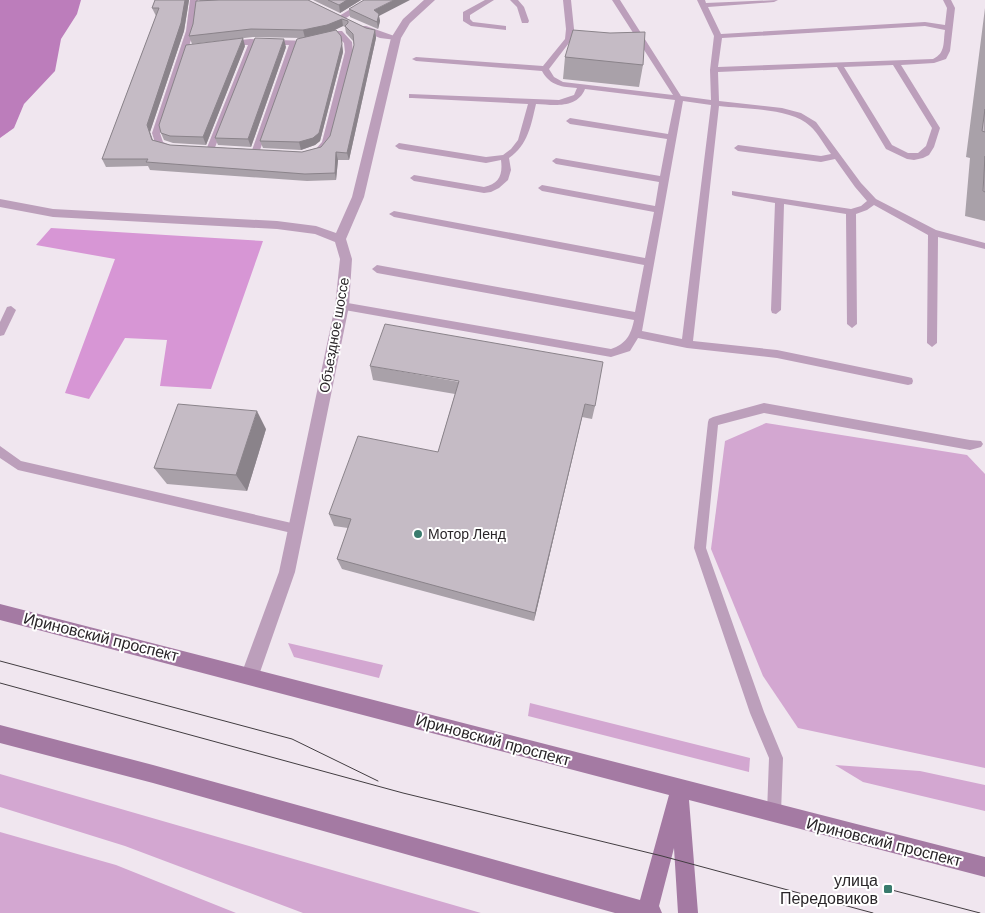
<svg xmlns="http://www.w3.org/2000/svg" width="985" height="913" viewBox="0 0 985 913" font-family="Arial,sans-serif">
	<style>
		.green { fill: #d3a7d1 }
		.forest { fill: #d796d5 }
		.water { fill: #bc7dbb }
		.lines { fill: none; stroke-linecap: round; stroke-linejoin: round }
		.lane { fill: #bc9fbb; fill-rule: evenodd }
		.street { fill: #bc9fbb; fill-rule: evenodd }
		.secondary { fill: #a47aa3; fill-rule: evenodd }
		.tram { stroke: #423d41; stroke-width: 1 }
		.wall { fill: #a9a1a9 }
		.shaded-wall { fill: #8a838a }
		.building { fill: #c5bbc5; stroke: #8a838a }
		.poi-dot { fill: #397b6d; stroke: #fff; stroke-width: 2 }
		.labels { text-anchor: middle; dominant-baseline: central; stroke-width: 4; stroke-linejoin: round; paint-order: stroke }
		.street-label { font-size: 14px; fill: #2a2629; stroke: #fff }
		.poi-label { font-size: 14px; fill: #2a2629; stroke: #fff; text-anchor: start }
		.near-street-label { font-size: 16px; fill: #2a2629; stroke: #fff }
		.near-poi-label { font-size: 16px; fill: #2a2629; stroke: #fff; text-anchor: end }
	</style>
	<rect width="100%" height="100%" fill="#f0e6ef"/>
	<g class="green">
		<polygon points="766,423 967,455 985,474 985,768 798,728 763,676 711,549 725,441"/>
		<polygon points="288,643 383,665 379,678 294,657"/>
		<polygon points="530,703 750,758 749,772 528,716"/>
		<polygon points="835,765 920,771 985,785 985,811 863,782"/>
		<polygon points="0,774 481,913 303,913 125,846 0,807"/>
		<polygon points="0,832 116,865 236,913 0,913"/>
	</g>
	<polygon class="forest" points="51,228 263,241 211,389 160,386 167,340 125,338 89,399 65,393 115,259 36,245"/>
	<polygon class="water" points="0,0 81,0 77,14 61,39 55,71 24,104 14,128 0,138"/>
	<g class="lines">
		<g class="lane">
			<polygon points="190,0 198,0 194,31 160,133 163,142 174,147 170,150 156,146 152,133 186,31"/>
			<polygon points="365,0 374,0 343,20 336,18"/>
			<polygon points="485,0 494,0 470,15 470,19 473,22 506,26 506,30 471,26 463,21 463,12"/>
			<polygon points="510,0 518,0 524,7 529,21 528,23 522,23 517,7"/>
			<path d="M563,0H571L574,29L572,39L549,69L554,77L563,82L673,95L612,0H620L681,96L711,100L710,70L714,36L697,0H705L706,3L778,0L774,2L708,7L721,34L925,22L945,25L947,8L943,0H951L955,8L950,51L946,59L934,63L901,65L940,128L934,147L929,155L923,158L914,160L907,159L886,149L837,67L718,72L719,101L782,108L801,113L816,122L861,183L876,199L936,230L985,243V249L938,237L937,343L932,347L927,343L928,235L874,205L867,210L856,214L857,324L852,328L847,324L846,214L784,204L781,310L776,314L772,313L771,310L775,203L735,196L732,195V191L851,209L861,206L867,201L855,187L835,159L821,162L738,151L734,148L738,145L821,156L831,154C824,145 818,133 810,126C791,108 744,109 719,106L693,341L777,350L908,377L912,378L913,381L912,384L908,385L777,358L687,348L638,338L630,351L611,357L339,309L337,306L342,302L611,349C626,344 631,335 634,320L377,273L372,269L377,265L635,312L644,265L394,217L389,214L394,211L645,258L654,212L542,191L538,188L542,185L655,206L659,182L556,164L552,161L556,158L660,176L667,139L570,124L566,121L570,118L668,134L675,100L585,89C577,109 554,105 536,104C531,125 528,145 509,158L511,170L508,180L499,188L491,192L484,193L414,181L410,178L414,175L484,187C499,184 503,175 501,160L486,163L399,149L395,146L399,143L486,157L503,155L511,149L518,140L528,104L412,98H409V94L559,100L574,95L577,88C563,87 550,86 542,71L416,61L412,59L416,57L543,66L565,39L566,29ZM925,26L945,30C943,42 946,53 933,59L718,67L722,38ZM893,65L932,128L926,146L918,153H908L892,145L844,67ZM683,101L711,105L682,339L642,331Z"/>
			<polygon points="360,26 366,26 400,38 396,40 380,38 360,30"/>
			<polygon points="336,31 342,31 352,42 353,52 330,143 318,154 314,151 322,142 345,52 344,43 336,35"/>
			<polygon points="250,39 309,41 313,43 309,45 296,45 259,153 255,156 251,153 289,45 255,45 214,150 213,152 207,152 206,150 248,45 230,45 226,43 230,41"/>
			<polygon points="11,306 16,310 4,335 0,336 0,322 7,307"/>
			<polygon points="764,403 970,440 981,441 983,444 981,447 970,450 764,413 718,425 706,548 764,712 783,758 781,813 779,818 774,820 769,818 767,813 769,758 750,713 694,548 708,422 709,419 713,417"/>
			<polygon points="0,446 21,461 296,524 300,525 302,529 300,533 296,534 18,470 0,458"/>
		</g>
		<polygon class="street" points="424,0 435,0 410,23 401,38 364,197 346,239 352,259 349,306 295,572 259,675 256,681 250,684 244,681 241,675 279,572 335,306 340,259 335,242 315,234 277,229 53,217 0,207 0,199 53,209 277,221 316,226 336,233 352,197 391,38 403,19"/>
		<polygon class="secondary" points="0,604 985,857 985,877 689,800 698,913 678,913 674,848 659,906 662,913 615,913 153,783 0,743 0,725 153,765 640,900 669,795 0,620"/>
		<g class="tram">
			<polyline points="0,661 292,739 378,781"/>
			<polyline points="0,683 403,793 662,856 873,913"/>
			<polyline points="888,889 980,913"/>
		</g>
	</g>
	<g class="wall">
		<polygon points="155,0 189,0 184,31 150,132 153,140 170,145 302,152 321,147 330,136 354,45 353,41 346,33 345,27 343,26 333,31 342,44 343,52 320,141 315,145 301,150 263,148 260,141 301,38 253,37 192,44 189,36 200,1 199,0 308,0 366,28 375,30 376,38 349,160 338,160 336,180 307,181 150,170 148,166 106,167 102,159 156,16 152,8"/>
		<polygon points="313,0 361,0 340,13"/>
		<polygon points="985,8 985,221 965,216 970,158 966,157"/>
		<polygon points="349,9 379,16 380,21 378,29 350,17"/>
		<polygon points="610,33 643,65 639,87 563,79 565,57"/>
		<polygon points="245,46 206,145 173,143 164,140 161,133"/>
		<polygon points="286,47 251,147 218,145 215,138"/>
		<polygon points="370,366 595,406 592,419 582,417 534,621 342,569 337,559 348,528 334,526 329,514 438,452 455,394 373,380"/>
		<polygon points="266,429 247,491 167,484 154,468"/>
	</g>
	<g class="shaded-wall">
		<polygon points="185,0 189,0 184,31 150,132 155,148 147,125"/>
		<polygon points="347,0 361,0 340,13 339,5"/>
		<polygon points="394,0 410,0 379,16 380,21 378,29 377,22 374,10"/>
		<polygon points="342,19 343,26 328,33 305,38 303,30"/>
		<polygon points="375,30 376,38 349,160 347,153"/>
		<polygon points="341,36 343,52 320,141 315,145 301,150 299,142"/>
		<polygon points="243,38 245,46 206,145 203,137"/>
		<polygon points="284,39 286,47 251,147 248,139"/>
		<polygon points="336,152 338,160 336,180 335,173"/>
		<polygon points="585,404 582,417 534,621 535,613"/>
		<polygon points="257,411 266,429 247,491 236,475"/>
	</g>
	<g class="building">
		<polygon points="155,0 185,0 181,23 147,125 152,140 170,145 302,152 321,147 330,136 354,45 353,34 345,26 348,23 348,21 342,19 327,25 303,30 251,29 189,36 193,24 196,1 219,0 308,0 366,28 375,30 347,153 336,152 335,173 305,174 146,162 148,159 102,159 159,8 152,8"/>
		<polygon points="328,0 347,0 339,5"/>
		<polygon points="364,0 394,0 374,10 379,14 377,22 349,9"/>
		<polygon points="336,30 341,36 342,44 319,133 313,138 299,142 260,141 297,39"/>
		<polygon points="573,30 610,33 645,32 643,65 565,57"/>
		<polygon points="243,38 203,137 170,136 161,133 159,125 186,45"/>
		<polygon points="255,38 284,39 248,139 215,138"/>
		<polygon points="985,109 985,132 982,131"/>
		<polygon points="985,156 985,192 983,191"/>
		<polygon points="385,324 603,362 595,406 585,404 535,613 337,559 351,519 329,514 358,436 438,452 459,381 370,366"/>
		<polygon points="178,404 257,411 236,475 154,468"/>
	</g>
	<g class="poi-dot">
		<circle cx="418" cy="534" r="5"/>
		<rect x="883" y="884" width="10" height="10" rx="2.5"/>
	</g>
	<g class="labels">
		<g class="street-label">
			<text transform="translate(334 335) rotate(-80)">Объездное шоссе</text>
		</g>
		<g class="poi-label">
			<text x="428" y="534">Мотор Ленд</text>
		</g>
		<g class="near-street-label">
			<text transform="translate(101 637) rotate(14)">Ириновский проспект</text>
			<text transform="translate(493 740) rotate(15)">Ириновский проспект</text>
			<text transform="translate(884 842) rotate(14)">Ириновский проспект</text>
		</g>
		<g class="near-poi-label">
			<text x="878" y="880">улица<tspan x="878" dy="18">Передовиков</tspan></text>
		</g>
	</g>
</svg>
